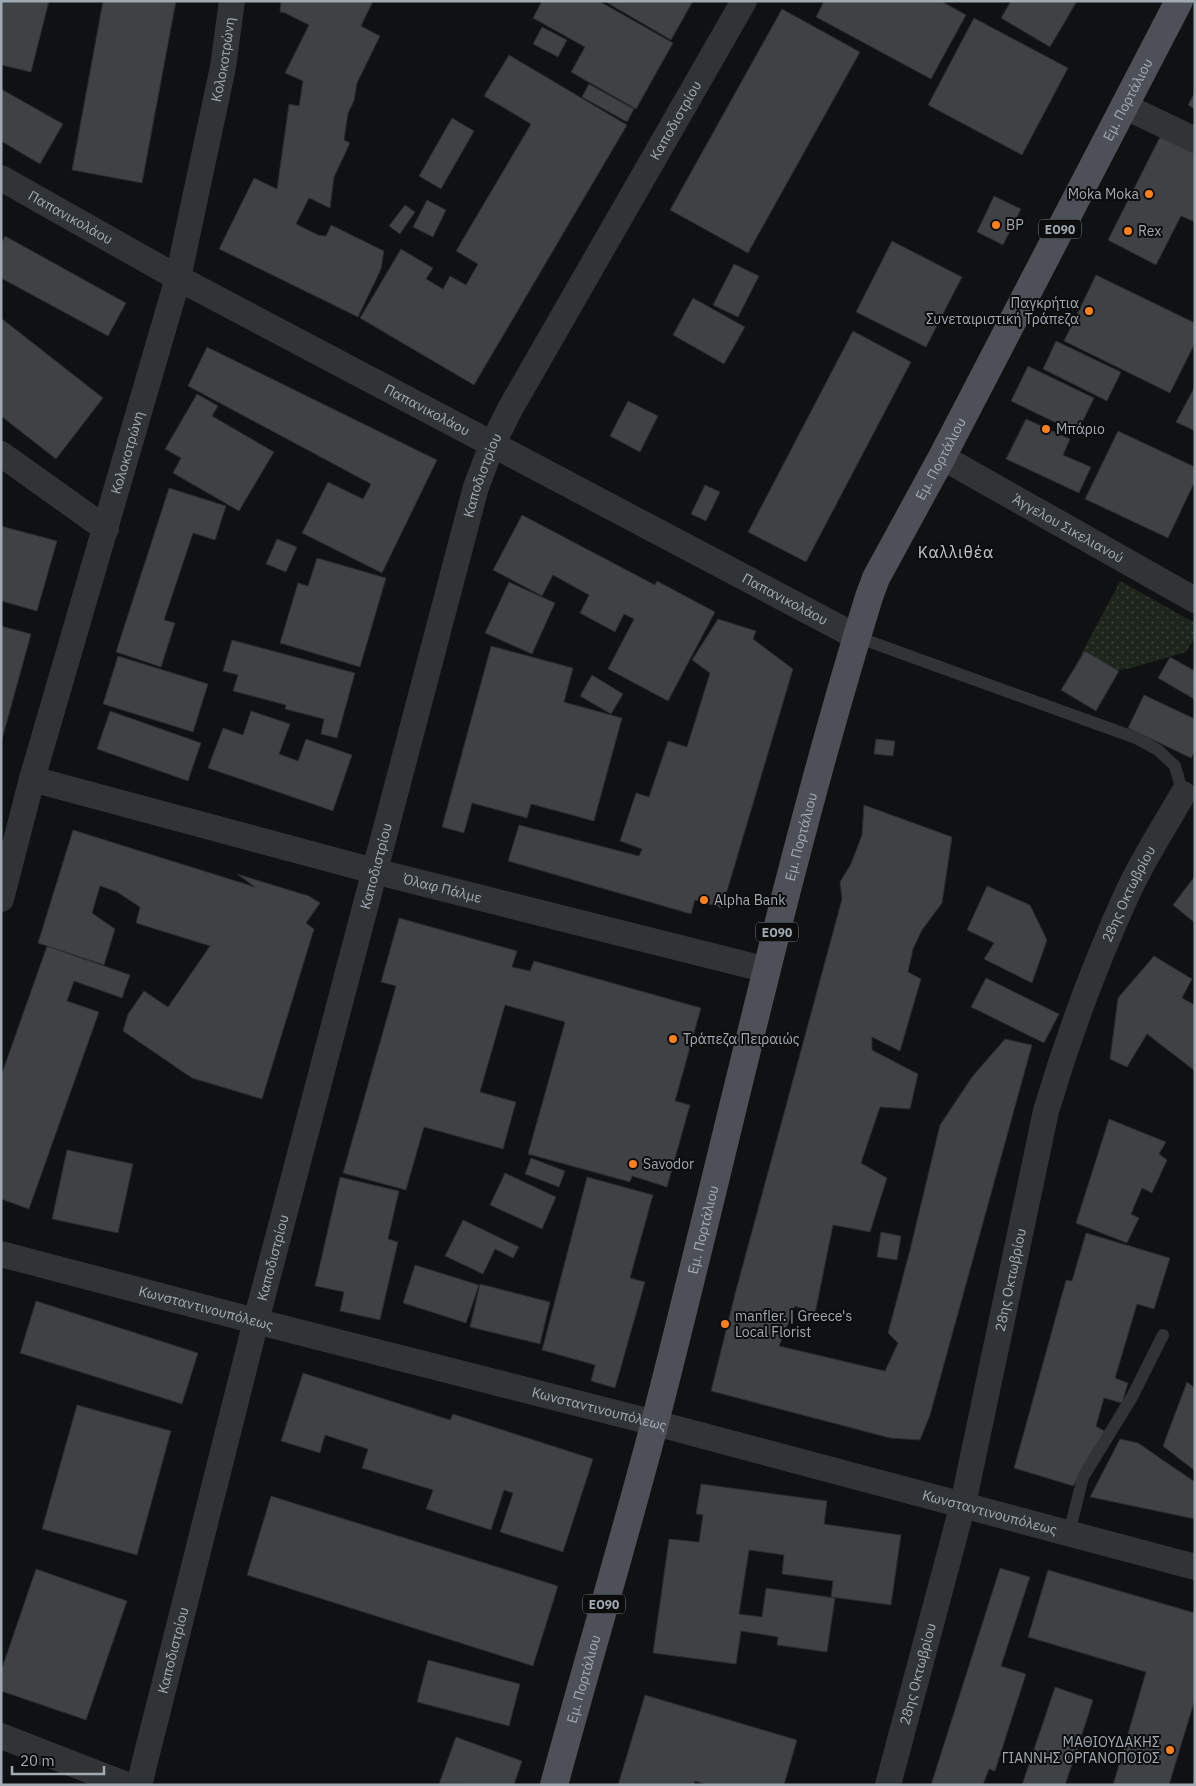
<svg xmlns="http://www.w3.org/2000/svg" width="1196" height="1786" viewBox="0 0 1196 1786" font-family="'IBM Plex Sans',sans-serif">
	<style>
		.green { fill: url(#green-dots) }
		.building { fill: #3e4245; stroke: #2a2b2e }
		.lines { fill: none; stroke-linecap: round; stroke-linejoin: round }
		.service { stroke: #313437; stroke-width: 12 }
		.minor { stroke: #313437; stroke-width: 26 }
		.primary { stroke: #4d5157; stroke-width: 28 }
		.poi-dot { fill: #ff811c; stroke: #0c0c0d; stroke-width: 2 }
		.labels { text-anchor: middle; dominant-baseline: central; stroke-width: 4; stroke-linejoin: round; paint-order: stroke }
		.shield { fill: #0c0c0d; stroke: #747b82; stroke-width: 1 }
		.shield-label { font-size: 12px; font-weight: bold; fill: #a0abb4 }
		.street-label { font-size: 14px; fill: #a0abb4; stroke: #0c0c0d }
		.poi-label { font-size: 14px; fill: #a0abb4; stroke: #0c0c0d; text-anchor: start }
		.quarter-label { font-size: 16px; letter-spacing: 1px; fill: #c2c9d0; stroke: #0c0c0d }
	</style>
	<defs>
		<pattern id="green-dots" width="8" height="8" patternUnits="userSpaceOnUse" patternTransform="scale(1.25)"><rect width="8" height="8" fill="#1d251d"/><path d="M2 2h.1M6 6h.1" fill="none" stroke="#3b423b" stroke-width="1.8" stroke-linecap="round"/></pattern>
	</defs>
	<rect width="100%" height="100%" fill="#101112"/>
	<polygon class="green" points="1120,581 1195,623 1195,637 1186,652 1131,668 1085,676 1073,670"/>
	<g class="building">
		<polygon points="1,1 49,1 31,72 1,65"/>
		<polygon points="103,1 176,1 142,183 72,170"/>
		<polygon points="281,1 373,1 361,26 380,36 357,83 354,101 348,113 344,140 350,143 334,177 330,208 309,198 296,224 318,235 326,236 331,225 384,251 381,269 358,317 219,249 254,178 277,189 289,104 299,106 303,81 285,73 309,25 285,13 280,12"/>
		<polygon points="542,1 599,1 673,43 636,109 571,72 585,47 533,18"/>
		<polygon points="604,1 693,1 671,40"/>
		<polygon points="824,1 941,1 966,15 931,79 816,17"/>
		<polygon points="1011,1 1077,1 1050,47 1001,18"/>
		<polygon points="782,9 860,52 748,253 670,210"/>
		<polygon points="974,18 1068,68 1022,155 928,105"/>
		<polygon points="542,27 567,40 558,57 533,44"/>
		<polygon points="509,55 627,125 474,385 360,318 401,249 433,268 426,279 443,289 450,276 466,285 478,264 456,251 531,124 484,96"/>
		<polygon points="589,84 634,109 627,122 582,97"/>
		<polygon points="1,89 63,124 40,164 1,141"/>
		<polygon points="1195,92 1195,109 1188,105"/>
		<polygon points="452,118 474,131 441,189 419,176"/>
		<polygon points="1161,135 1195,152 1195,222 1181,216 1156,265 1108,240"/>
		<polygon points="994,196 1021,209 1003,245 977,232"/>
		<polygon points="427,200 446,210 433,237 413,227"/>
		<polygon points="405,205 415,212 400,234 389,226"/>
		<polygon points="5,236 126,303 108,336 1,278 1,244"/>
		<polygon points="892,241 962,277 926,347 856,312"/>
		<polygon points="734,264 759,276 738,317 713,305"/>
		<polygon points="1096,275 1195,323 1195,343 1170,393 1064,341"/>
		<polygon points="693,298 745,327 724,364 673,335"/>
		<polygon points="1,318 103,398 56,459 1,416"/>
		<polygon points="853,331 911,362 806,562 748,532"/>
		<polygon points="1056,341 1121,372 1107,401 1043,369"/>
		<polygon points="207,347 437,460 382,573 302,533 328,482 363,499 371,484 188,386"/>
		<polygon points="1028,366 1094,398 1077,433 1011,401"/>
		<polygon points="1195,386 1195,431 1176,422"/>
		<polygon points="197,394 218,406 212,416 274,452 239,511 173,473 181,458 165,449"/>
		<polygon points="628,401 658,416 640,452 610,436"/>
		<polygon points="1026,419 1070,439 1063,455 1091,467 1079,493 1006,459"/>
		<polygon points="1118,431 1195,467 1195,481 1168,538 1085,499"/>
		<polygon points="705,485 720,492 706,521 691,514"/>
		<polygon points="169,488 226,506 215,540 193,533 164,620 175,623 161,667 116,652"/>
		<polygon points="522,515 655,585 657,581 715,612 668,701 608,669 634,619 624,614 615,632 580,613 589,595 553,575 542,596 493,570"/>
		<polygon points="1,526 57,541 37,611 1,601"/>
		<polygon points="277,539 297,547 286,572 266,564"/>
		<polygon points="317,558 386,578 360,667 280,643 298,583 308,586"/>
		<polygon points="509,582 555,603 532,654 485,633"/>
		<polygon points="718,619 756,631 753,639 793,669 722,908 695,900 691,914 508,861 519,825 639,856 642,849 620,841 636,793 649,797 668,741 687,747 710,673 692,660"/>
		<polygon points="1,626 31,634 1,743"/>
		<polygon points="232,640 355,673 337,738 321,734 324,719 285,709 286,705 233,691 238,675 223,671"/>
		<polygon points="491,646 573,668 564,702 622,718 594,821 531,804 527,818 472,803 464,833 442,827"/>
		<polygon points="1085,651 1119,671 1096,711 1061,690"/>
		<polygon points="118,656 208,684 193,732 103,704"/>
		<polygon points="1170,657 1195,671 1194,699 1158,678"/>
		<polygon points="592,675 623,694 611,714 580,696"/>
		<polygon points="1144,695 1195,719 1195,751 1191,758 1128,728"/>
		<polygon points="110,711 201,743 188,781 97,749"/>
		<polygon points="251,711 290,724 279,754 298,761 306,739 352,755 333,811 208,768 223,728 243,735"/>
		<polygon points="876,739 895,741 893,756 874,754"/>
		<polygon points="864,805 952,837 942,903 922,930 913,949 908,972 921,979 900,1051 872,1037 872,1050 918,1074 910,1109 880,1107 861,1163 887,1178 870,1232 833,1225 815,1314 795,1306 779,1346 885,1371 898,1343 888,1333 910,1250 940,1125 972,1077 1005,1039 1032,1045 930,1415 920,1440 890,1438 711,1391 735,1294 842,899 840,882 851,864 862,835"/>
		<polygon points="73,830 255,887 237,874 309,896 320,903 306,923 314,929 262,1099 192,1078 123,1031 128,1014 144,991 168,1007 210,946 136,923 140,907 117,892 100,886 92,913 115,929 104,965 38,943"/>
		<polygon points="1195,876 1195,923 1173,905"/>
		<polygon points="987,886 1030,905 1047,940 1032,983 984,959 994,943 967,930"/>
		<polygon points="399,918 517,951 512,967 530,971 534,961 701,1008 675,1101 690,1105 667,1187 632,1176 630,1182 528,1154 565,1022 505,1005 480,1092 516,1102 503,1149 424,1127 406,1190 343,1173 396,986 381,982"/>
		<polygon points="47,946 130,975 122,998 74,981 67,1001 99,1012 29,1209 1,1199 1,1076"/>
		<polygon points="1154,956 1192,979 1182,998 1195,1005 1195,1071 1147,1034 1127,1067 1110,1059 1118,998"/>
		<polygon points="986,978 1059,1014 1044,1043 971,1007"/>
		<polygon points="1109,1119 1166,1142 1159,1154 1167,1160 1152,1193 1142,1188 1131,1214 1139,1218 1127,1243 1076,1223"/>
		<polygon points="67,1150 133,1164 118,1233 52,1219"/>
		<polygon points="531,1158 565,1171 559,1187 525,1174"/>
		<polygon points="505,1173 556,1197 542,1229 490,1205"/>
		<polygon points="340,1177 399,1191 388,1239 398,1242 380,1320 340,1311 344,1292 315,1286"/>
		<polygon points="587,1177 653,1195 630,1278 645,1282 615,1388 591,1381 595,1365 542,1350"/>
		<polygon points="463,1220 519,1247 513,1258 495,1249 483,1274 445,1256"/>
		<polygon points="881,1232 901,1236 897,1260 877,1257"/>
		<polygon points="1086,1233 1170,1258 1154,1309 1137,1304 1115,1378 1128,1383 1122,1403 1104,1398 1096,1426 1106,1432 1073,1486 1014,1468 1066,1280 1072,1281"/>
		<polygon points="415,1265 479,1285 466,1323 403,1303"/>
		<polygon points="480,1284 550,1302 540,1344 470,1327"/>
		<polygon points="36,1301 198,1353 182,1404 20,1353"/>
		<polygon points="303,1373 450,1420 453,1414 593,1459 563,1552 500,1532 513,1493 504,1490 491,1530 426,1509 433,1490 362,1468 368,1449 325,1435 320,1453 281,1441"/>
		<polygon points="1187,1382 1195,1388 1195,1471 1163,1446"/>
		<polygon points="77,1405 171,1431 137,1555 42,1529"/>
		<polygon points="1120,1439 1138,1443 1195,1482 1195,1519 1090,1497"/>
		<polygon points="701,1484 827,1501 824,1524 901,1535 891,1605 831,1597 833,1581 782,1574 784,1555 749,1550 739,1614 762,1617 766,1588 835,1598 827,1652 777,1645 778,1637 741,1631 736,1664 653,1653 669,1539 699,1542 703,1515 696,1514"/>
		<polygon points="271,1496 558,1586 533,1666 247,1575"/>
		<polygon points="1000,1568 1030,1577 1001,1666 1026,1674 995,1771 989,1769 983,1785 931,1785"/>
		<polygon points="36,1569 127,1601 86,1720 1,1691 1,1671"/>
		<polygon points="1048,1570 1195,1613 1195,1699 1169,1785 1113,1785 1146,1672 1028,1637"/>
		<polygon points="428,1660 520,1684 509,1726 417,1702"/>
		<polygon points="1055,1687 1093,1700 1077,1750 1065,1785 1022,1785"/>
		<polygon points="645,1695 797,1740 784,1785 707,1785 695,1781 694,1785 618,1785"/>
		<polygon points="456,1737 522,1761 514,1785 439,1784"/>
	</g>
	<g class="lines">
		<g class="service">
			<polyline points="857,637 1136,738 1158,750 1175,766 1183,794 1186,795"/>
			<polyline points="1069,1533 1083,1477 1132,1397 1163,1335"/>
		</g>
		<g class="minor">
			<polyline points="1124,106 1195,140"/>
			<path id="s1" d="M1,178L178,278L857,637"/>
			<polyline points="1,454 106,529"/>
			<path id="s2" d="M942,457L1195,600"/>
			<path id="s3" d="M32,779L374,871L767,970"/>
			<path id="s4" d="M1,899L32,779L178,278L223,67L232,1"/>
			<path id="s5" d="M1,1254L267,1324L655,1423L1195,1567"/>
			<polyline points="1,1736 127,1785"/>
			<path id="s6" d="M139,1785L256,1321L476,487L492,445L510,409L744,1"/>
			<path id="s7" d="M888,1785L963,1504L1046,1111C1068,1037 1095,964 1127,894C1143,859 1164,827 1183,794"/>
		</g>
		<path class="primary" id="s8" d="M554,1785C587,1664 623,1543 655,1422C726,1147 785,869 869,597L876,578L942,457L1179,1"/>
	</g>
	<g class="poi-dot">
		<circle cx="1149" cy="194" r="5"/>
		<circle cx="996" cy="225" r="5"/>
		<circle cx="1128" cy="231" r="5"/>
		<circle cx="1089" cy="311" r="5"/>
		<circle cx="1046" cy="429" r="5"/>
		<circle cx="704" cy="900" r="5"/>
		<circle cx="673" cy="1039" r="5"/>
		<circle cx="633" cy="1164" r="5"/>
		<circle cx="725" cy="1324" r="5"/>
		<circle cx="1170" cy="1750" r="5"/>
	</g>
	<g class="labels">
		<g class="shield">
			<rect x="1039" y="219.5" width="42" height="19" rx="4"/>
			<rect x="756" y="922.5" width="42" height="19" rx="4"/>
			<rect x="583" y="1594.5" width="42" height="19" rx="4"/>
		</g>
		<g class="shield-label">
			<text x="1060" y="229">ΕΟ90</text>
			<text x="777" y="932">ΕΟ90</text>
			<text x="604" y="1604">ΕΟ90</text>
		</g>
		<g class="street-label">
			<text stroke="none"><textPath href="#s4" startOffset="869">Κολοκοτρώνη</textPath></text>
			<text stroke="none"><textPath href="#s8" startOffset="1790">Εμ. Πορτάλιου</textPath></text>
			<text stroke="none"><textPath href="#s6" startOffset="1759">Καποδιστρίου</textPath></text>
			<text stroke="none"><textPath href="#s1" startOffset="80">Παπανικολάου</textPath></text>
			<text stroke="none"><textPath href="#s1" startOffset="485">Παπανικολάου</textPath></text>
			<text stroke="none"><textPath href="#s4" startOffset="464">Κολοκοτρώνη</textPath></text>
			<text stroke="none"><textPath href="#s8" startOffset="1385">Εμ. Πορτάλιου</textPath></text>
			<text stroke="none"><textPath href="#s6" startOffset="1354">Καποδιστρίου</textPath></text>
			<text stroke="none"><textPath href="#s2" startOffset="145">Άγγελου Σικελιανού</textPath></text>
			<text stroke="none"><textPath href="#s1" startOffset="890">Παπανικολάου</textPath></text>
			<text stroke="none"><textPath href="#s8" startOffset="980">Εμ. Πορτάλιου</textPath></text>
			<text stroke="none"><textPath href="#s6" startOffset="949">Καποδιστρίου</textPath></text>
			<text stroke="none"><textPath href="#s3" startOffset="425">Όλαφ Πάλμε</textPath></text>
			<text stroke="none"><textPath href="#s7" startOffset="925">28ης Οκτωβρίου</textPath></text>
			<text stroke="none"><textPath href="#s8" startOffset="575">Εμ. Πορτάλιου</textPath></text>
			<text stroke="none"><textPath href="#s6" startOffset="544">Καποδιστρίου</textPath></text>
			<text stroke="none"><textPath href="#s7" startOffset="520">28ης Οκτωβρίου</textPath></text>
			<text stroke="none"><textPath href="#s5" startOffset="212">Κωνσταντινουπόλεως</textPath></text>
			<text stroke="none"><textPath href="#s5" startOffset="618">Κωνσταντινουπόλεως</textPath></text>
			<text stroke="none"><textPath href="#s5" startOffset="1022">Κωνσταντινουπόλεως</textPath></text>
			<text stroke="none"><textPath href="#s6" startOffset="139">Καποδιστρίου</textPath></text>
			<text stroke="none"><textPath href="#s7" startOffset="115">28ης Οκτωβρίου</textPath></text>
			<text stroke="none"><textPath href="#s8" startOffset="110">Εμ. Πορτάλιου</textPath></text>
		</g>
		<g class="poi-label">
			<text x="1139" y="194" text-anchor="end">Moka Moka</text>
			<text x="1006" y="225">BP</text>
			<text x="1138" y="231">Rex</text>
			<text x="1079" y="303" text-anchor="end">Παγκρήτια<tspan x="1079" dy="16">Συνεταιριστική Τράπεζα</tspan></text>
			<text x="1056" y="429">Μπάριο</text>
			<text x="714" y="900">Alpha Bank</text>
			<text x="683" y="1039">Τράπεζα Πειραιώς</text>
			<text x="643" y="1164">Savodor</text>
			<text x="735" y="1316">manfler. | Greece's<tspan x="735" dy="16">Local Florist</tspan></text>
			<text x="1160" y="1742" text-anchor="end">ΜΑΘΙΟΥΔΑΚΗΣ<tspan x="1160" dy="16">ΓΙΑΝΝΗΣ ΟΡΓΑΝΟΠΟΙΟΣ</tspan></text>
		</g>
		<g class="quarter-label">
			<text x="956" y="552">Καλλιθέα</text>
		</g>
	</g>
	<rect width="1196" height="1786" fill="none" stroke="#a0abb4" stroke-width="5"/>
	<path d="M12 1766v8h92v-8" fill="none" stroke="#a0abb4" stroke-width="2.5"/>
	<text x="20" y="1766" font-size="15" fill="#a0abb4" stroke="#0c0c0d" stroke-width="4" paint-order="stroke">20 m</text>
</svg>
